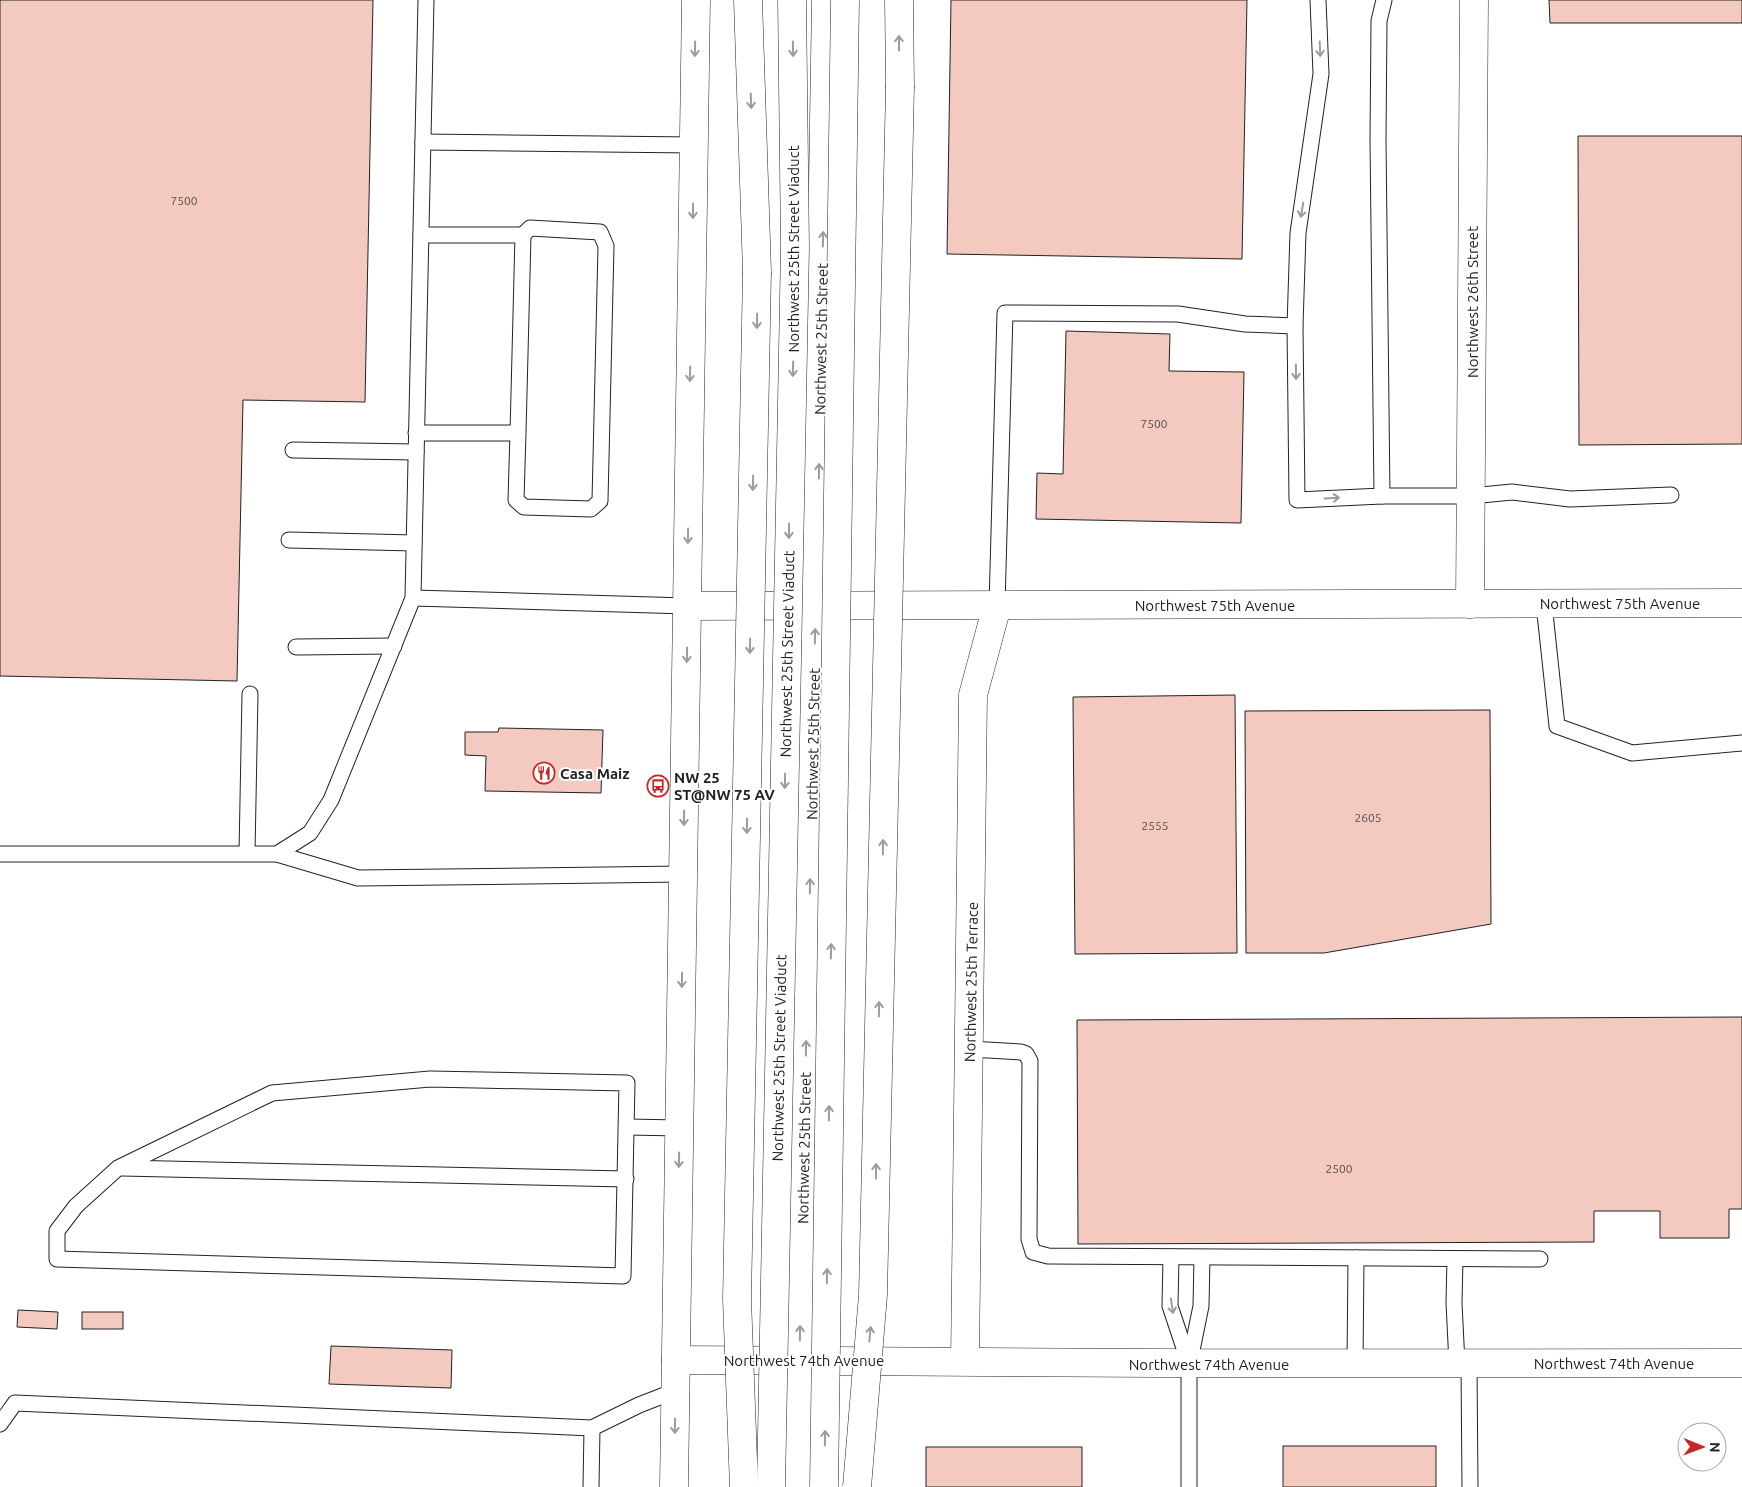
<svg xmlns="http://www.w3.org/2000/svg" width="1742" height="1487" viewBox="0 0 1742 1487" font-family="Ubuntu,sans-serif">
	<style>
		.building { fill: #f3c9c0; stroke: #222 }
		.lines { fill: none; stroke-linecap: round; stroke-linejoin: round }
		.lane-casing { stroke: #222; stroke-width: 17 }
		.street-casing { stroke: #222; stroke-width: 29 }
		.secondary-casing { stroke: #222; stroke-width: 29 }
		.highway-casing { stroke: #222; stroke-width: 29 }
		.lane { stroke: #fff; stroke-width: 15 }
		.street { stroke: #fff; stroke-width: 28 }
		.secondary { stroke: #fff; stroke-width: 28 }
		.highway { stroke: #fff; stroke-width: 28 }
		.secondary-bridge-casing { stroke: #222; stroke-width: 29; stroke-linecap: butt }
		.highway-bridge-casing { stroke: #222; stroke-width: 29; stroke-linecap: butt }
		.secondary-bridge { stroke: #fff; stroke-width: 28 }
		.highway-bridge { stroke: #fff; stroke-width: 28 }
		.oneway { stroke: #9c9c9c }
		.labels { text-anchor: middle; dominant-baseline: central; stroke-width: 4; stroke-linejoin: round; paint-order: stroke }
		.number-label { font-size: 12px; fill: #564c4a }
		.street-label { font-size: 15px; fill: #222; stroke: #fff }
		.poi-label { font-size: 15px; font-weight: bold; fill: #222; stroke: #fff; text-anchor: start }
	</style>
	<rect width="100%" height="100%" fill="#fff"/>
	<g class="building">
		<polygon points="0,0 373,0 365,402 243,400 237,681 0,676"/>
		<polygon points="951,0 1247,0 1242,259 947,254"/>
		<polygon points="1549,0 1742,0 1742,23 1550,23"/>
		<polygon points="1578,136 1742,136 1742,444 1579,445"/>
		<polygon points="1066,331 1170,334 1169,371 1244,372 1241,523 1036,519 1037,473 1063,474"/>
		<polygon points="1235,695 1237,953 1075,954 1073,697"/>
		<polygon points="1490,710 1491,924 1324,953 1246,953 1245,711"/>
		<polygon points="499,728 603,730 601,793 485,791 486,756 465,755 465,732 498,732"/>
		<polygon points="1742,1017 1742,1209 1729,1209 1729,1238 1660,1238 1660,1211 1594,1211 1594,1242 1078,1244 1077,1020"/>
		<polygon points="18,1310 58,1312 57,1329 17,1327"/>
		<rect x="82" y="1312" width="41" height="17"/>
		<polygon points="331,1346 452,1350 451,1388 329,1384"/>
		<rect x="1283" y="1446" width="153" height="41"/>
		<rect x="926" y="1447" width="156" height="40"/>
	</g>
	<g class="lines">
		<g class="lane-casing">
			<g id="lane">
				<polyline points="1318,0 1321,74 1298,233 1295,326 1297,500 1382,496 1378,140 1379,21 1384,0"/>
				<polyline points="423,142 694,145"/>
				<polyline points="421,235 523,235"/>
				<polyline points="416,433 518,433 516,500 524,507 591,509 600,501 606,246 600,232 530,228 523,235 518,433"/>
				<polyline points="293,450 416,452"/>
				<polyline points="1382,496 1471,496 1512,492 1570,499 1671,495"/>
				<polyline points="289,540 414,543"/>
				<polyline points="413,598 687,606"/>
				<polyline points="1544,604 1557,726 1632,753 1742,743"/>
				<polyline points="997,606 1005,313 1178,314 1245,324 1295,326"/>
				<polyline points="296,647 394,646"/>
				<polyline points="247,853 250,694"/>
				<polyline points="0,854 277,854 310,833 331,800 413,598 426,0"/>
				<polyline points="277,854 358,878 683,874"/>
				<polyline points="970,1049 1021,1052 1026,1054 1030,1061 1029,1239 1033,1252 1048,1256 1540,1259"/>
				<polygon points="430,1079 627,1083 623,1276 57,1259 57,1231 76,1206 118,1168 272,1093"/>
				<polyline points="628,1127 679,1128"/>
				<polyline points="122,1168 626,1179"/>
				<polyline points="1171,1257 1170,1306 1189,1363"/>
				<polyline points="1455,1259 1454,1303 1457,1364"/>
				<polyline points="1355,1364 1356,1258"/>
				<polyline points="1469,1364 1470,1487"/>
				<polyline points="0,1424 15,1403 592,1428 639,1405 675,1391"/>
				<polyline points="591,1487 592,1428"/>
				<polyline points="1189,1487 1189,1365 1201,1306 1202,1258"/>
			</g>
		</g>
		<g class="street-casing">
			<g id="street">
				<polyline points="1470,604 1474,0"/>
				<polyline points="687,606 1742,603"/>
				<path d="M676,1360C1031,1363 1387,1365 1742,1363"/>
				<polyline points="965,1361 973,695 997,606"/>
			</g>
		</g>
		<g class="secondary-casing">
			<g id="secondary">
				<polyline points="748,0 757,272"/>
				<polyline points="674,1487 696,0"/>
				<polyline points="796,1487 816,608 826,0"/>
			</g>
		</g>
		<g class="highway-casing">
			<polyline id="highway" points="899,0 900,86"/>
		</g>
		<use href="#lane" class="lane"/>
		<use href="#street" class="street"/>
		<use href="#secondary" class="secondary"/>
		<use href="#highway" class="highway"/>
		<g class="secondary-bridge-casing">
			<g id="secondary-bridge">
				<polyline points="744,1487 737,1299 757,272"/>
				<polyline points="771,1487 795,247 792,0"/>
				<polyline points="824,1487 845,0"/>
			</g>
		</g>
		<g class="highway-bridge-casing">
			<polyline id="highway-bridge" points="857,1487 873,1295 900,86"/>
		</g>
		<use href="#secondary-bridge" class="secondary-bridge"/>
		<use href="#highway-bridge" class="highway-bridge"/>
	</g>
	<defs><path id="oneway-shaft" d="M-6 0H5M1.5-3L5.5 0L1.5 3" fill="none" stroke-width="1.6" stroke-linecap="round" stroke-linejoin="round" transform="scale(1.25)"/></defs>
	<g class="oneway">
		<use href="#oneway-shaft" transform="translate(899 43) rotate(-90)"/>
		<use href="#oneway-shaft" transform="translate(695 49) rotate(91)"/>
		<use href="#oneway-shaft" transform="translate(793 49) rotate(89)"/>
		<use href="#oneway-shaft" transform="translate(1320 49) rotate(88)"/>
		<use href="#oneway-shaft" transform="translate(751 101) rotate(88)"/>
		<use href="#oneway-shaft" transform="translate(1302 210) rotate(100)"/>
		<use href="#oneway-shaft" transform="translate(693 211) rotate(91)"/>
		<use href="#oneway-shaft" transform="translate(823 239) rotate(-89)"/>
		<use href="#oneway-shaft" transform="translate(757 321) rotate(91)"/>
		<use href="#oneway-shaft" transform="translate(793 369) rotate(91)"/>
		<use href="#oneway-shaft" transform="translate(1296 372) rotate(89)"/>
		<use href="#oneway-shaft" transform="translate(690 374) rotate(91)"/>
		<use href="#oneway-shaft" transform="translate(819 471) rotate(-89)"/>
		<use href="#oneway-shaft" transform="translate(753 483) rotate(91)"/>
		<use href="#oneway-shaft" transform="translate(1332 498) rotate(-3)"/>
		<use href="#oneway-shaft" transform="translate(789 531) rotate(91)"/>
		<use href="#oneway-shaft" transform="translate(688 536) rotate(91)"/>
		<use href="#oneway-shaft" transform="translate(815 636) rotate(-89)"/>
		<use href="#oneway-shaft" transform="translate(750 646) rotate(91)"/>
		<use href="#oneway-shaft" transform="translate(687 655) rotate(91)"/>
		<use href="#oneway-shaft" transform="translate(785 781) rotate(91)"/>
		<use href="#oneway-shaft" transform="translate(684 818) rotate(91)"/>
		<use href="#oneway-shaft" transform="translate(747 826) rotate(91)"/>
		<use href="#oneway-shaft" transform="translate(883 847) rotate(-89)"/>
		<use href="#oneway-shaft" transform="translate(810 886) rotate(-89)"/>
		<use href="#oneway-shaft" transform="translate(831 951) rotate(-89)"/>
		<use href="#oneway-shaft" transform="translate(682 980) rotate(91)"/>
		<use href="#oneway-shaft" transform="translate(879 1009) rotate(-89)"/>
		<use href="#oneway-shaft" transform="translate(806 1048) rotate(-89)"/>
		<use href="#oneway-shaft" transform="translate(829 1113) rotate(-89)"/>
		<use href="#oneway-shaft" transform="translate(679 1160) rotate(91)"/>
		<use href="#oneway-shaft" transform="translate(876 1171) rotate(-89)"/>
		<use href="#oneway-shaft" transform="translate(827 1276) rotate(-89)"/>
		<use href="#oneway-shaft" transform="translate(1172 1306) rotate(81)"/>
		<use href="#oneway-shaft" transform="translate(800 1333) rotate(-89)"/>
		<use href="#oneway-shaft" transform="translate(870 1334) rotate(-85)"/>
		<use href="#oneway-shaft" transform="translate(675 1426) rotate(91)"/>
		<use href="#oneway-shaft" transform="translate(825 1438) rotate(-89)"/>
	</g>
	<defs>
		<g id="restaurant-ring" transform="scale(1.125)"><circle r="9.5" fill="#fff" stroke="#c62828" stroke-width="1.5"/><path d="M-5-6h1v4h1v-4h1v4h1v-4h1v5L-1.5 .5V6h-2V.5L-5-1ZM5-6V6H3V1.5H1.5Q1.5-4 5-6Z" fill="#c62828"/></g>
		<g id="bus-ring" transform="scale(1.125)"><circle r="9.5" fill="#fff" stroke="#c62828" stroke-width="1.5"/><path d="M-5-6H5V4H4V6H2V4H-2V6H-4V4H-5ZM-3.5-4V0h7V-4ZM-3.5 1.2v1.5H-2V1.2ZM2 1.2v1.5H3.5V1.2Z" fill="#c62828"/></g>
	</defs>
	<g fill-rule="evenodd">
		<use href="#restaurant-ring" x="544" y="773"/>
		<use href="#bus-ring" x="658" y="786"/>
	</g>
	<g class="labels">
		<g class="number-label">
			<text x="184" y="200">7500</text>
			<text x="1154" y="423">7500</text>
			<text x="1368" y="817">2605</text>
			<text x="1155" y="825">2555</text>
			<text x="1339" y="1168">2500</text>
		</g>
		<g class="street-label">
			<text transform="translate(793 249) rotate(-90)">Northwest 25th Street Viaduct</text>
			<text transform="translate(1472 302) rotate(-90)">Northwest 26th Street</text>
			<text transform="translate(821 339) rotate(-89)">Northwest 25th Street</text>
			<text x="1620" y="603">Northwest 75th Avenue</text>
			<text x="1215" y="605">Northwest 75th Avenue</text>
			<text transform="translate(787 654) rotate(-89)">Northwest 25th Street Viaduct</text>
			<text transform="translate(813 744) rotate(-89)">Northwest 25th Street</text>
			<text transform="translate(971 982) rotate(-89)">Northwest 25th Terrace</text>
			<text transform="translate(779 1058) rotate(-89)">Northwest 25th Street Viaduct</text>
			<text transform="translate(804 1148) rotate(-89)">Northwest 25th Street</text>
			<text x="804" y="1360">Northwest 74th Avenue</text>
			<text x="1614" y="1363">Northwest 74th Avenue</text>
			<text x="1209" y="1364">Northwest 74th Avenue</text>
		</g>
		<g class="poi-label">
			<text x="560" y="773">Casa Maiz</text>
			<text x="674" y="777">NW 25<tspan x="674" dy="17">ST@NW 75 AV</tspan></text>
		</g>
	</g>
	<g transform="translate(1702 1447) rotate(91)"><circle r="24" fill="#ffffff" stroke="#a7a7a7"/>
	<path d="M0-4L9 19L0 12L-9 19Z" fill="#c62828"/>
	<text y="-8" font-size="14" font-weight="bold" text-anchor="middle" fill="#222222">N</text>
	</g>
</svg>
